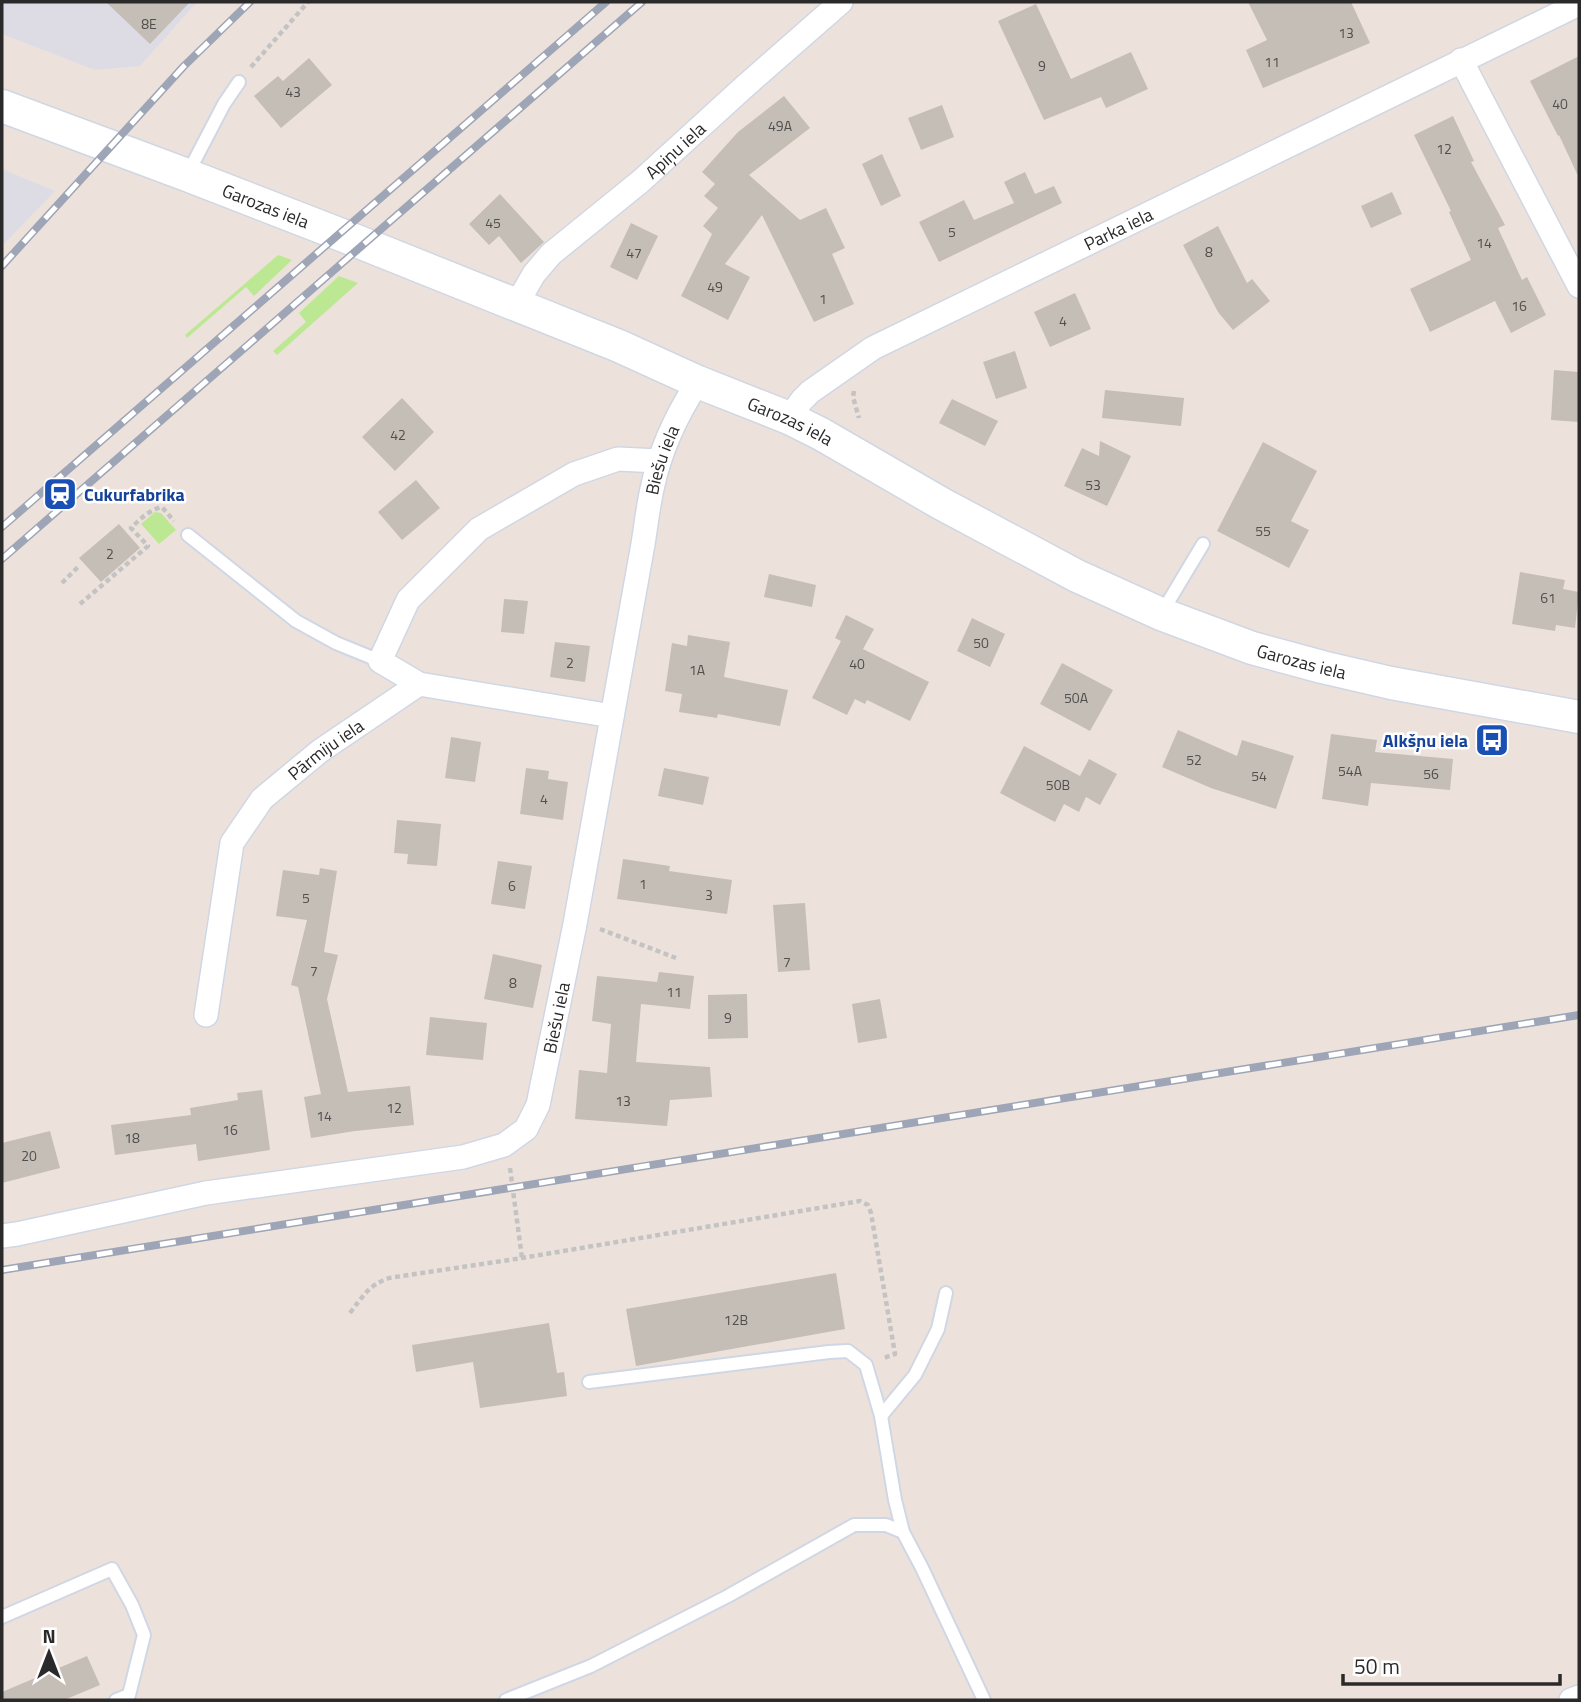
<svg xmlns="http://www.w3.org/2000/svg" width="1581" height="1702" viewBox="0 0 1581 1702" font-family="'Titillium Web',sans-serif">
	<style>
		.industrial { fill: #dddce5 }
		.green { fill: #bde893 }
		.building { fill: #c4beb6 }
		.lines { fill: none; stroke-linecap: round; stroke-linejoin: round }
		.service-casing { stroke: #d0d7e4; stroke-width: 16 }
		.minor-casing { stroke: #d0d7e4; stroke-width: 26 }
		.secondary-casing { stroke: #d0d7e4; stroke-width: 35 }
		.path { stroke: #c3c3c3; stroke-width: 4.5; stroke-dasharray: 5 3.5; stroke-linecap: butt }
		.service { stroke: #fff; stroke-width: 12 }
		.minor { stroke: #fff; stroke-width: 23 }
		.secondary { stroke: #fff; stroke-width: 32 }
		.rail-casing { stroke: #9da5b6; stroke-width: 8 }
		.rail { stroke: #fff; stroke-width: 5; stroke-dasharray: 16; stroke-linecap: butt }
		.labels { text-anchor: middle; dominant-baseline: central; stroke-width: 5; stroke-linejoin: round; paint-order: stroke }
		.number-label { font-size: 14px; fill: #504f4d }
		.street-label { font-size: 18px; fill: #2a2a2a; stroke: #fff }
		.transit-label { font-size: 18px; font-weight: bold; fill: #164399; stroke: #fff; text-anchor: start }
	</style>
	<rect width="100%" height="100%" fill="#ede2db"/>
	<g class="industrial">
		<polygon points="2,2 197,2 140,66 95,70 2,34"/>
		<polygon points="2,169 55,191 2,246"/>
	</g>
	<g class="green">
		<polygon points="278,255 292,260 254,296 246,287 187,338 185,335"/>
		<polygon points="339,276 358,283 277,355 273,351 306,322 299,313"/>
		<polygon points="155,512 161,513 176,530 159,544 141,524"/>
	</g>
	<g class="building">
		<polygon points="106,2 190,2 150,44"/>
		<polygon points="1248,2 1351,2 1370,43 1263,88 1246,50 1267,40"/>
		<polygon points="1036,4 1071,79 1131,52 1148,89 1106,108 1101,97 1044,120 998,21"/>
		<polygon points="1579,56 1579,178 1559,135 1558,136 1530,81"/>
		<polygon points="309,58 332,85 281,128 254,96 278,76 283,81"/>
		<polygon points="784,96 810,128 749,175 800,220 826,208 845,248 832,254 854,304 814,322 762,215 725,264 750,277 728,320 681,296 712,234 703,226 718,208 704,196 715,184 702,172 738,132"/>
		<polygon points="942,105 954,137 921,150 908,118"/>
		<polygon points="1453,116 1474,161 1471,162 1505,225 1498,228 1522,280 1527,277 1546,315 1511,333 1495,301 1430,332 1410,289 1471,260 1449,212 1451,211 1414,135"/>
		<polygon points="882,154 901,196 881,206 862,164"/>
		<polygon points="1025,172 1035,194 1054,186 1062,203 939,262 919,222 964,200 974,220 1014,203 1004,182"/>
		<polygon points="1392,192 1402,214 1371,228 1361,206"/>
		<polygon points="500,194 544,242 521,263 499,236 489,245 469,224"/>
		<polygon points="631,223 658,236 637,280 610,267"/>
		<polygon points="1218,226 1247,283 1252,279 1270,301 1233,330 1218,312 1183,245"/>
		<polygon points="1075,293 1091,329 1050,347 1034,312"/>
		<polygon points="1015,351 1027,388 996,399 983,362"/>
		<polygon points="1554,370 1579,372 1579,422 1551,420"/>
		<polygon points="1105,390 1184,398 1181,426 1102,418"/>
		<polygon points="402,398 434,432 395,471 362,437"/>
		<polygon points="952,399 998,421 985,446 939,423"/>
		<polygon points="1100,441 1131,456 1107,506 1064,486 1082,448 1099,456"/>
		<polygon points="1263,442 1317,471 1291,521 1309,530 1289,568 1217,531"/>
		<polygon points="416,480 440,508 402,540 378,512"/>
		<polygon points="119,524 140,548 101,582 79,558"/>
		<polygon points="1520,572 1565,580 1563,589 1579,592 1575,628 1556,625 1555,631 1512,624"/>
		<polygon points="769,574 816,585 812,607 764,597"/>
		<polygon points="504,599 528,601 524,634 501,632"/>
		<polygon points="846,615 874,629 863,649 929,682 910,721 867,700 865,704 855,699 847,715 812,698 841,641 835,638"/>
		<polygon points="972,618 1005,634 990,667 957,651"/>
		<polygon points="688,635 730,642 724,677 788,690 780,726 718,714 717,718 679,712 682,694 665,691 672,643 687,646"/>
		<polygon points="555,642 590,646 585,682 550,677"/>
		<polygon points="1062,663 1113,690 1090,731 1040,704"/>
		<polygon points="1178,730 1237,756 1242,740 1294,756 1276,809 1211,788 1162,767"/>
		<polygon points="1331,734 1377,740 1375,752 1453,759 1450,790 1371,783 1368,806 1322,799"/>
		<polygon points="451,737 481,742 475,782 445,778"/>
		<polygon points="1024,746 1080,776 1089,759 1117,774 1100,805 1086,797 1079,812 1064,804 1055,822 1000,793"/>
		<polygon points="526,768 549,771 548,779 568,782 563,820 520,814"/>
		<polygon points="664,768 709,777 703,805 658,796"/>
		<polygon points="397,820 441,824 437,866 407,864 408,854 394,853"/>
		<polygon points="623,859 670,866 669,871 732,880 727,914 617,899"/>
		<polygon points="498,861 532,866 525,909 491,904"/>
		<polygon points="320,868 337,871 324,952 338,955 327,999 348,1092 410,1086 414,1125 355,1131 311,1138 304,1097 321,1094 298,987 291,985 307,920 276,916 283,870 319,875"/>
		<polygon points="805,903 810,970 778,972 773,905"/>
		<polygon points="493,954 542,965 533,1008 484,999"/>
		<polygon points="659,972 694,976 690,1009 641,1004 636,1062 710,1067 712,1097 670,1100 667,1126 575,1119 579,1070 607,1073 611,1024 592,1021 597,976 657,982"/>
		<polygon points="747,994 748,1038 708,1039 708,995"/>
		<polygon points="880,999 887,1038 858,1043 852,1004"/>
		<polygon points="430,1017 487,1023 483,1060 426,1055"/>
		<polygon points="262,1090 270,1150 198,1161 196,1144 115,1155 111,1125 191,1115 190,1108 238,1100 237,1093"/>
		<polygon points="50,1131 60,1168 2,1183 2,1143"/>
		<polygon points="836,1273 845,1329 636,1366 626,1309"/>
		<polygon points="549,1323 557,1373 564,1372 567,1396 480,1408 473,1362 416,1372 412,1345"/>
		<polygon points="87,1656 100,1685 64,1700 2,1700 2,1692"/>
	</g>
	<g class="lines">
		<g class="service-casing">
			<g id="service">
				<polyline points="188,173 224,104 239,82"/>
				<polyline points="188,535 296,621 336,643 380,661"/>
				<polyline points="1161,614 1203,544"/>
				<polyline points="589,1382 829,1352 848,1351 866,1365 881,1416 895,1500 903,1532"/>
				<polyline points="881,1416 915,1375 938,1329 946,1293"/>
				<polyline points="2,1617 112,1569 132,1605 144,1635 129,1695 116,1700"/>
				<polyline points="506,1700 591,1666 728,1596 854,1525 886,1525 903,1532 922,1568 984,1700"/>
			</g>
		</g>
		<g class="minor-casing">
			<g id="minor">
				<polyline points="1461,60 1579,286"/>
				<path id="s1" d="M516,305L534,274L551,254L641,181L743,88L841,2"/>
				<path id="s2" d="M789,418L802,400L810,392L873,348L1579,4"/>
				<polyline points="419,684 380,661 408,600 479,529 574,474 618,459 659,461"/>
				<path id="s3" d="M206,1015L232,843L262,799L320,751L419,684L612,716"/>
				<path id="s4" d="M2,1236L17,1234L206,1193L463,1157L504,1145L526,1129L538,1105L575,924L643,544C646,526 648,507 652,489C660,450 677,414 698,382"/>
				<polyline points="1571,1700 1579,1697"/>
			</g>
		</g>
		<g class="secondary-casing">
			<g id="secondary">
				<path id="s5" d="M2,106L187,175L339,234L619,346L698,382L789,418L821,434L942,504L1077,576L1161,614L1252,648L1322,667L1391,683L1579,717"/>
			</g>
		</g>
		<g class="path">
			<polyline points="251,67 308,2"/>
			<polyline points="854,391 853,397 859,418"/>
			<polyline points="62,583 80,565"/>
			<path d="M80,604L148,546L131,528C140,519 149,510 162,507L174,521"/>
			<polyline points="600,929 676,958"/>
			<polyline points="510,1168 522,1258"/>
			<path d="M350,1313C363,1296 369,1285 389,1278L522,1258L860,1201L868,1205L871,1213L895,1354L884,1358"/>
		</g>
		<use href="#service" class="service"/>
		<use href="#minor" class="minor"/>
		<use href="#secondary" class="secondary"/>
		<g class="rail-casing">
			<g id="rail">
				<polyline points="2,266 184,66 250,2"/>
				<polyline points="2,527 606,2"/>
				<polyline points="2,559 642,2"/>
				<polyline points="2,1270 1579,1015"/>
			</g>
		</g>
		<use href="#rail" class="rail"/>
	</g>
	<defs>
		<g id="station-square" transform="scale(1.75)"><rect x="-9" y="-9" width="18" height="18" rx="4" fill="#1a4fb4" stroke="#fff"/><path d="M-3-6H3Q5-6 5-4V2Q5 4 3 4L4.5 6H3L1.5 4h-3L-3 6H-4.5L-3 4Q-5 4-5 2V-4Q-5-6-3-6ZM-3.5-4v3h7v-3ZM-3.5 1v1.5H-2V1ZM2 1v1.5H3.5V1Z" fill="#fff"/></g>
		<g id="bus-square" transform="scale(1.75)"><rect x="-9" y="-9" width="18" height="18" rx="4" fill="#1a4fb4" stroke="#fff"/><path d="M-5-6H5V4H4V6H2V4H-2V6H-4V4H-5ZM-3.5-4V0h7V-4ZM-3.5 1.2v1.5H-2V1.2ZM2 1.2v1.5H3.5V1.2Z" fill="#fff"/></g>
	</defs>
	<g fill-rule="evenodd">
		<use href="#station-square" x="60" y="494"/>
		<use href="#bus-square" x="1492" y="740"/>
	</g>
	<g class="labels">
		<g class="number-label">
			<text x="149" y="23">8E</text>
			<text x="1346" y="32">13</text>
			<text x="1272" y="61">11</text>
			<text x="1042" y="65">9</text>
			<text x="293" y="91">43</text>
			<text x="1560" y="103">40</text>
			<text x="780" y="125">49A</text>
			<text x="1444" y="148">12</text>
			<text x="493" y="222">45</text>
			<text x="952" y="231">5</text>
			<text x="1484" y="242">14</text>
			<text x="1209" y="251">8</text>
			<text x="634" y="252">47</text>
			<text x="715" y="286">49</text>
			<text x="823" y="298">1</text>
			<text x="1519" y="305">16</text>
			<text x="1063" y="320">4</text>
			<text x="398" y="434">42</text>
			<text x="1093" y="484">53</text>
			<text x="1263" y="530">55</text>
			<text x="110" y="553">2</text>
			<text x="1548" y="597">61</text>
			<text x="981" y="642">50</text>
			<text x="570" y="662">2</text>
			<text x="857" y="663">40</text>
			<text x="697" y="669">1A</text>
			<text x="1076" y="697">50A</text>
			<text x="1194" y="759">52</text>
			<text x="1350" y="770">54A</text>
			<text x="1431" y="773">56</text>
			<text x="1259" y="775">54</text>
			<text x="1058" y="784">50B</text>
			<text x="544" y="798">4</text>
			<text x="643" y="883">1</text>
			<text x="512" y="885">6</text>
			<text x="709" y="894">3</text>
			<text x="306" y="897">5</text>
			<text x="787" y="961">7</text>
			<text x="314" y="970">7</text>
			<text x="513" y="982">8</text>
			<text x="674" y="991">11</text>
			<text x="728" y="1017">9</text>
			<text x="623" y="1100">13</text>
			<text x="394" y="1107">12</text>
			<text x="324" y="1115">14</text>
			<text x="230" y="1129">16</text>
			<text x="132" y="1137">18</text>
			<text x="29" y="1155">20</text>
			<text x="736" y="1319">12B</text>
		</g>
		<g class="street-label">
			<text stroke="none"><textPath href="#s1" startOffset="224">Apiņu iela</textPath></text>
			<text stroke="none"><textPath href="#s5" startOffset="282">Garozas iela</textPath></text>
			<text stroke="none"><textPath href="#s2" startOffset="383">Parka iela</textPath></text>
			<text stroke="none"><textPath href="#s5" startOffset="849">Garozas iela</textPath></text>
			<text stroke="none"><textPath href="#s4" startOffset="1222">Biešu iela</textPath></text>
			<text stroke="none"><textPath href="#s5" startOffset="1416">Garozas iela</textPath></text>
			<text stroke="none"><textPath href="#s3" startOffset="308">Pārmiju iela</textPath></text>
			<text stroke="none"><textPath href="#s4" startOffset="654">Biešu iela</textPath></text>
		</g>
		<g class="transit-label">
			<text x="84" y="494">Cukurfabrika</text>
			<text x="1468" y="740" text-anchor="end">Alkšņu iela</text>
		</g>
	</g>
	<rect width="1581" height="1702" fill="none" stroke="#2a2a2a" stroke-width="7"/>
	<g transform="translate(49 1653)" stroke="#ffffff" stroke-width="5" paint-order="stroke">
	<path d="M0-5L12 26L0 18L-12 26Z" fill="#2a2a2a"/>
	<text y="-10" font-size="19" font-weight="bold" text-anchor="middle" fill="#2a2a2a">N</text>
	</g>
	<path d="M1343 1674v10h217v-10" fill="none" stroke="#2a2a2a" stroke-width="3.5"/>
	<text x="1354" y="1674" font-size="21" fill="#2a2a2a" stroke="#ffffff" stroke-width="5" paint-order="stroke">50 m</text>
</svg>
